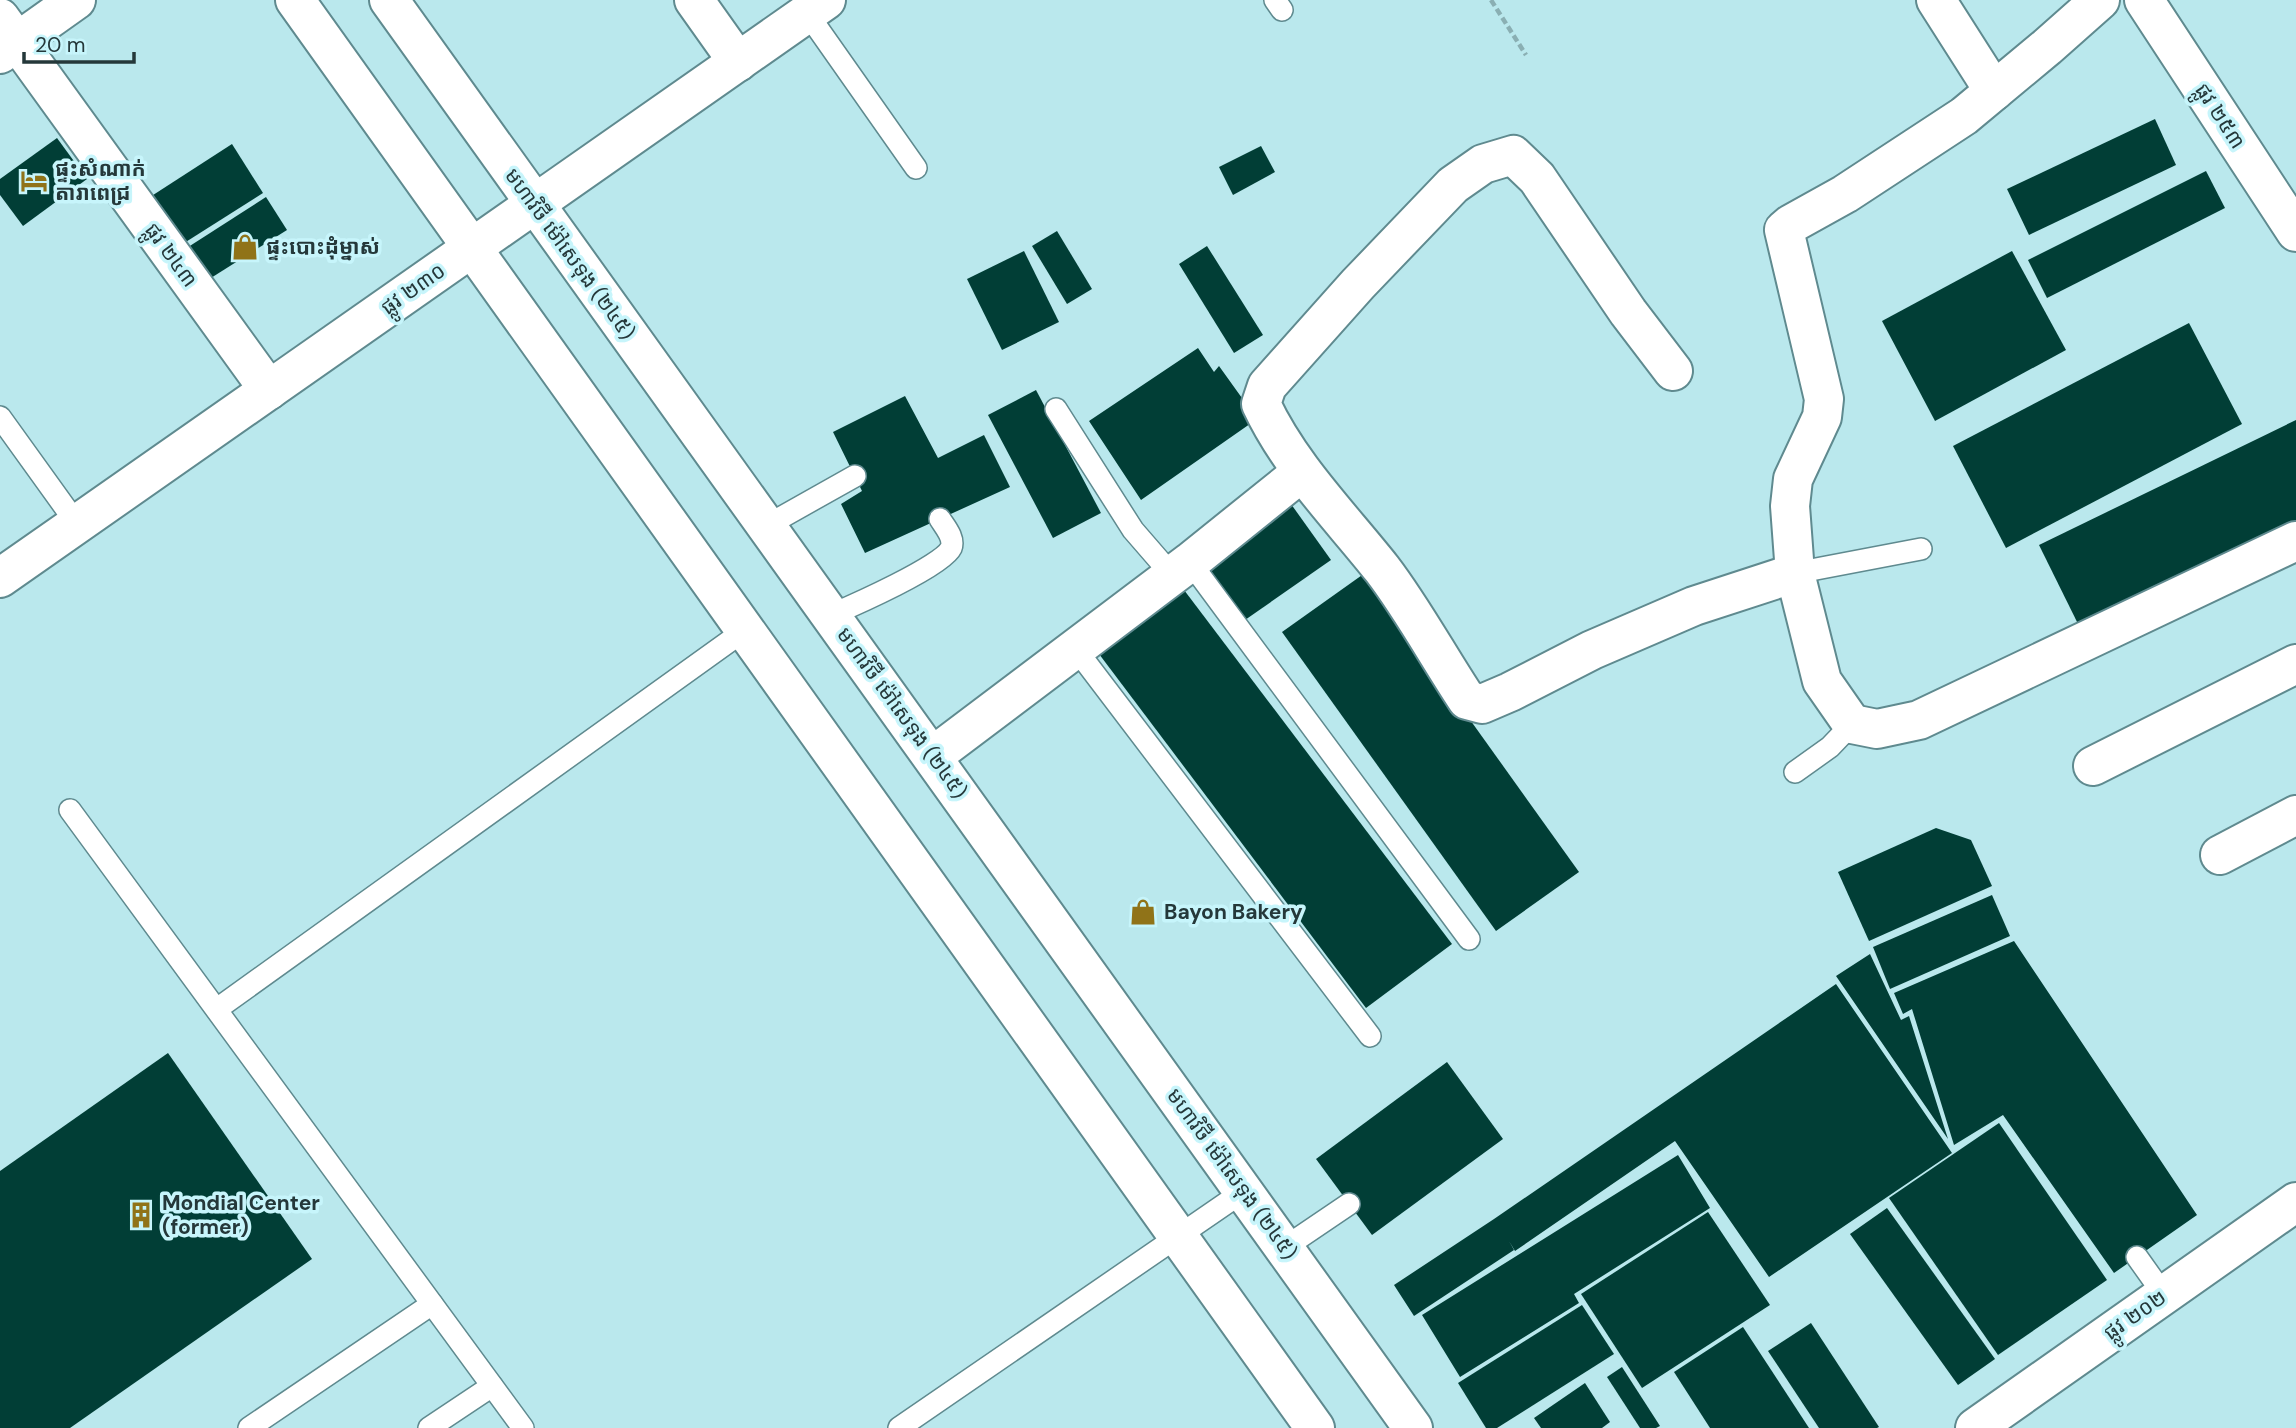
<svg xmlns="http://www.w3.org/2000/svg" width="2296" height="1428" viewBox="0 0 2296 1428" font-family="'DM Sans','Noto Sans Khmer',sans-serif">
	<style>
		.building { fill: #013e36 }
		.lines { fill: none; stroke-linecap: round; stroke-linejoin: round }
		.lane-casing { stroke: #5f8a8f; stroke-width: 24 }
		.street-casing { stroke: #5f8a8f; stroke-width: 42 }
		.secondary-casing { stroke: #5f8a8f; stroke-width: 42 }
		.path { stroke: #8aafb3; stroke-width: 4.5; stroke-dasharray: 7 3.5; stroke-linecap: butt }
		.lane { stroke: #fff; stroke-width: 21 }
		.street { stroke: #fff; stroke-width: 38 }
		.secondary { stroke: #fff; stroke-width: 38 }
		.labels { text-anchor: middle; dominant-baseline: central; stroke-width: 7; stroke-linejoin: round; paint-order: stroke }
		.street-label { font-size: 21px; fill: #25383a; stroke: #c7f5fb }
		.poi-label { font-size: 21px; font-weight: bold; fill: #25383a; stroke: #c7f5fb; text-anchor: start }
	</style>
	<rect width="100%" height="100%" fill="#bae8ed"/>
	<g class="building">
		<polygon points="2155,119 2176,165 2029,235 2007,189"/>
		<polygon points="57,138 87,179 23,226 0,195 0,179"/>
		<polygon points="232,144 263,193 181,245 150,197"/>
		<polygon points="1261,146 1275,172 1233,195 1219,167"/>
		<polygon points="2206,171 2225,208 2047,298 2028,260"/>
		<polygon points="266,197 287,230 203,283 182,251"/>
		<polygon points="1057,231 1092,289 1067,304 1032,246"/>
		<polygon points="1207,246 1263,335 1234,353 1179,264"/>
		<polygon points="1024,251 1059,322 1002,350 967,279"/>
		<polygon points="2012,251 2066,350 1935,421 1882,321"/>
		<polygon points="2189,323 2242,424 2006,548 1953,446"/>
		<polygon points="1198,348 1214,372 1219,366 1257,419 1141,500 1089,421"/>
		<polygon points="1036,390 1101,513 1053,538 988,415"/>
		<polygon points="905,396 938,458 984,435 1010,487 865,553 841,504 862,491 833,432"/>
		<polygon points="2296,420 2296,530 2083,634 2039,545"/>
		<polygon points="1291,504 1331,560 1245,620 1205,565"/>
		<polygon points="1365,573 1579,872 1496,931 1282,632"/>
		<polygon points="1178,582 1452,944 1366,1008 1093,646"/>
		<polygon points="1936,828 1971,840 1992,886 1869,941 1838,872"/>
		<polygon points="1992,895 2010,936 1890,989 1873,947"/>
		<polygon points="2014,941 2197,1215 2114,1273 2003,1115 1954,1145 1912,1009 1903,1014 1894,993"/>
		<polygon points="1870,954 1901,1020 1909,1016 1948,1139 1836,976"/>
		<polygon points="1836,984 1952,1153 1769,1277 1675,1141 1515,1251 1509,1241 1514,1250 1414,1316 1394,1285 1494,1219"/>
		<polygon points="168,1053 312,1259 70,1428 0,1428 0,1171"/>
		<polygon points="1447,1062 1503,1139 1372,1235 1316,1159"/>
		<polygon points="1999,1123 2107,1280 1998,1355 1889,1198"/>
		<polygon points="1678,1155 1710,1208 1574,1294 1579,1303 1460,1377 1422,1315"/>
		<polygon points="1887,1208 1995,1359 1958,1385 1850,1234"/>
		<polygon points="1708,1212 1770,1305 1642,1388 1581,1294"/>
		<polygon points="1582,1305 1614,1354 1497,1428 1486,1428 1458,1383"/>
		<polygon points="1811,1323 1879,1427 1877,1428 1819,1428 1768,1351"/>
		<polygon points="1743,1327 1809,1428 1710,1428 1674,1372"/>
		<polygon points="1622,1367 1660,1426 1656,1428 1640,1428 1607,1377"/>
		<polygon points="1585,1383 1610,1422 1602,1428 1541,1428 1534,1418"/>
	</g>
	<g class="lines">
		<g class="lane-casing">
			<g id="lane">
				<polyline points="1275,0 1282,10"/>
				<polyline points="807,13 916,168"/>
				<polyline points="1056,409 1133,530 1172,575"/>
				<polyline points="0,417 77,524"/>
				<polyline points="766,526 855,476"/>
				<polyline points="1190,562 1469,939"/>
				<polyline points="1795,573 1921,549"/>
				<path d="M831,615C852,606 943,566 951,548C955,538 945,527 940,519"/>
				<polyline points="1075,648 1370,1036"/>
				<polyline points="1795,772 1830,747 1852,724"/>
				<polyline points="70,810 523,1428"/>
				<polyline points="217,1009 745,630"/>
				<polyline points="1284,1248 1349,1204"/>
				<polyline points="2137,1257 2164,1295"/>
				<polyline points="249,1428 432,1304"/>
				<polyline points="429,1428 492,1386"/>
				<polyline points="899,1428 1244,1191"/>
			</g>
		</g>
		<g class="street-casing">
			<g id="street">
				<polyline points="694,0 738,62"/>
				<polyline points="1936,0 1994,91"/>
				<polyline points="2100,0 2047,47 1964,116 1845,194 1791,224 1784,230 1824,399 1822,417 1793,479 1790,506 1795,573 1822,681 1852,724 1877,729 1919,720 2296,541"/>
				<polyline points="2144,0 2296,232"/>
				<polyline points="0,18 269,390"/>
				<polyline points="0,54 76,0"/>
				<path d="M1673,371L1628,312L1537,178L1513,155L1483,164L1453,185L1358,284L1267,386L1261,404C1290,466 1340,516 1382,569C1412,608 1439,658 1467,700L1482,704L1510,692L1592,650L1694,606L1795,573"/>
				<polyline points="933,756 1190,562 1302,472"/>
				<polyline points="2093,766 2296,664"/>
				<polyline points="2220,855 2296,815"/>
				<polyline points="1975,1428 2296,1202"/>
			</g>
		</g>
		<g class="secondary-casing">
			<g id="secondary">
				<polyline points="295,0 1315,1428"/>
				<polyline points="389,0 1413,1428"/>
				<polyline points="0,578 826,0"/>
			</g>
		</g>
		<polyline class="path" points="1491,0 1526,55"/>
		<use href="#lane" class="lane"/>
		<use href="#street" class="street"/>
		<use href="#secondary" class="secondary"/>
	</g>
	<defs>
		<g id="hotel-bare" transform="scale(2.1)"><path d="M-6-4.5h1.5V1H6V5H4.5V3h-9V5H-6ZM-4 0a1.8 1.8 0 1 1 3.6 0ZM.5 0V-2.5h3Q6-2.5 6 0Z" fill="#907318" stroke="#c7f5fb" stroke-width="2.5" paint-order="stroke"/></g>
		<g id="shop-bare" transform="scale(2.1)"><path d="M-5-2.5h2.3a2.7 3.5 0 0 1 5.4 0H5L5.5 6h-11ZM-1.5-2.5h3a1.5 2.3 0 0 0-3 0Z" fill="#907318" stroke="#c7f5fb" stroke-width="2.5" paint-order="stroke"/></g>
		<g id="building-bare" transform="scale(2.1)"><path d="M-4-6H4V6H1V3H-1V6H-4ZM-2.5-4.3h1.7v1.8h-1.7ZM.8-4.3h1.7v1.8H.8ZM-2.5-1h1.7V.8h-1.7ZM.8-1h1.7V.8H.8Z" fill="#907318" stroke="#c7f5fb" stroke-width="2.5" paint-order="stroke"/></g>
	</defs>
	<g fill-rule="evenodd">
		<use href="#hotel-bare" x="34" y="181"/>
		<use href="#shop-bare" x="245" y="247"/>
		<use href="#shop-bare" x="1143" y="912"/>
		<use href="#building-bare" x="141" y="1215"/>
	</g>
	<g class="labels">
		<g class="street-label">
			<text transform="translate(2220 116) rotate(57)">ផ្លូវ ២៥៣</text>
			<text transform="translate(570 254) rotate(54)">មហាវិថី ម៉ៅសេទុង (២៤៥)</text>
			<text transform="translate(171 255) rotate(54)">ផ្លូវ ២៤៣</text>
			<text transform="translate(413 289) rotate(-35)">ផ្លូវ ២៣០</text>
			<text transform="translate(902 713) rotate(54)">មហាវិថី ម៉ៅសេទុង (២៤៥)</text>
			<text transform="translate(1232 1174) rotate(54)">មហាវិថី ម៉ៅសេទុង (២៤៥)</text>
			<text transform="translate(2135 1315) rotate(-35)">ផ្លូវ ២០២</text>
		</g>
		<g class="poi-label">
			<text x="55" y="169">ផ្ទះសំណាក់<tspan x="55" dy="24">តារាពេជ្រ</tspan></text>
			<text x="266" y="247">ផ្ទះបោះដុំម្នាស់</text>
			<text x="1164" y="912">Bayon Bakery</text>
			<text x="162" y="1203">Mondial Center<tspan x="162" dy="24">(former)</tspan></text>
		</g>
	</g>
	<path d="M24 52v10h110v-10" fill="none" stroke="#25383a" stroke-width="3.5"/>
	<text x="35" y="52" font-size="21" fill="#25383a" stroke="#c7f5fb" stroke-width="5" paint-order="stroke">20 m</text>
</svg>
